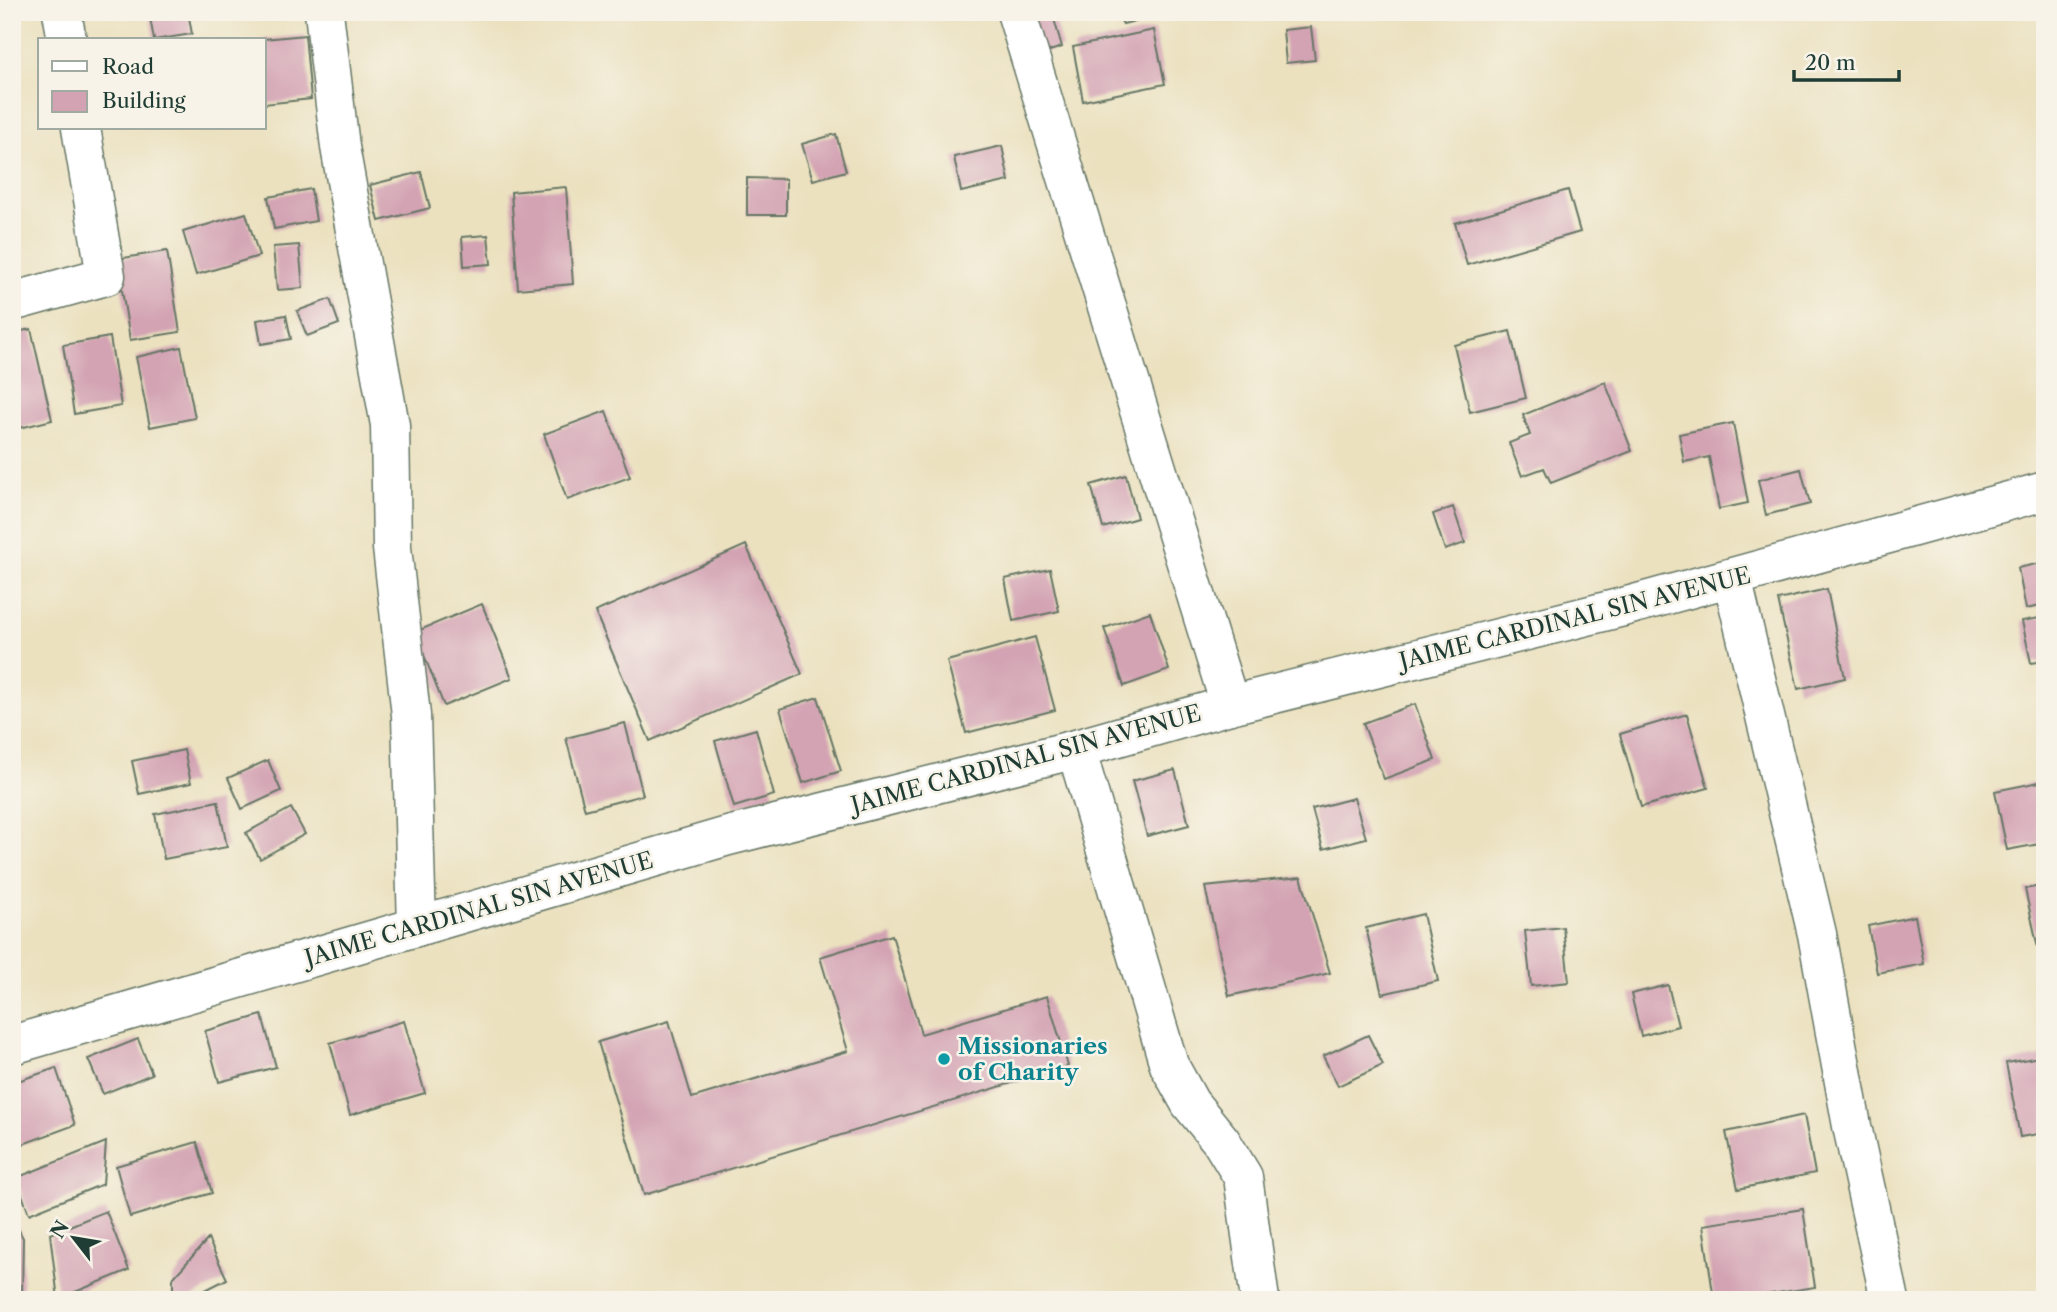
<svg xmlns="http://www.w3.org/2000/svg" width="2057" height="1312" viewBox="0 0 2057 1312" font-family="'Libre Caslon Text',serif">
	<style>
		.building { fill: #d3a3b3 }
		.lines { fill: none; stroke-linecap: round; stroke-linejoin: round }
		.minor-casing { stroke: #667665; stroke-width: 41 }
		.minor { stroke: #fff; stroke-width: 38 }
		.culture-dot { fill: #0f9aa8; stroke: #f7f3e8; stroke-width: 2.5 }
		.labels { text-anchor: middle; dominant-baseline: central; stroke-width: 5; stroke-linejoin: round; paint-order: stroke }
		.street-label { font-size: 23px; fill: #1f3d34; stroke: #f7f3e8 }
		.culture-label { font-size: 23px; font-weight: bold; fill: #0d838f; stroke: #f7f3e8; text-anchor: start }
	</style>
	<rect width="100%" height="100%" fill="#f7f3e8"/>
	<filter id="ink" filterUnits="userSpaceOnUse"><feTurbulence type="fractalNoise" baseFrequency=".0143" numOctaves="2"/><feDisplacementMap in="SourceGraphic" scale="14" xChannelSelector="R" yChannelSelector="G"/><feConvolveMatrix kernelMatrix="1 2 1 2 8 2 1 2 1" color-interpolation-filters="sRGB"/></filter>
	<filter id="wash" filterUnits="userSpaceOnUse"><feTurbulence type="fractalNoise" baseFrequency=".00686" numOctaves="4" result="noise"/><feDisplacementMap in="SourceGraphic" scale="28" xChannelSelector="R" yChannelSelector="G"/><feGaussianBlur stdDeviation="1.57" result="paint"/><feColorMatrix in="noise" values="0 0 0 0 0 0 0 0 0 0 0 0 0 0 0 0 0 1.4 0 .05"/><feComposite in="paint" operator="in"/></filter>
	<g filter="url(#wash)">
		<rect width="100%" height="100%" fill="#ebe1bf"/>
		<g id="blocks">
			<g class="building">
				<polygon points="149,12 188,12 192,34 154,40"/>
				<polygon points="1021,12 1052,12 1062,47 1034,56"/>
				<polygon points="1079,12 1141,12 1143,19 1123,24 1117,14 1081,22"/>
				<polygon points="1311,27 1315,60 1286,63 1283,30"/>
				<polygon points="1154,30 1165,84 1083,101 1073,47"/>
				<polygon points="305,35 311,99 264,104 264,39"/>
				<polygon points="836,134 846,171 813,180 802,144"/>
				<polygon points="1002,146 1009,181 961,192 954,157"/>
				<polygon points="421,172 430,208 379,221 370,185"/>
				<polygon points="747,178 786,179 786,215 747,215"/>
				<polygon points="566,187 573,284 518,289 511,192"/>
				<polygon points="311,189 316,221 274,229 268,197"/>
				<polygon points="1568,190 1580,232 1467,265 1455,223"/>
				<polygon points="246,213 259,256 196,275 183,232"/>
				<polygon points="488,235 491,264 464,266 462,237"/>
				<polygon points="299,245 303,288 277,290 273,247"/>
				<polygon points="167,251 180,332 130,340 117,259"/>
				<polygon points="330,299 339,324 307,336 297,311"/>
				<polygon points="286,315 291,339 261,344 257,320"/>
				<polygon points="31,329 52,420 12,430 12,333"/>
				<polygon points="1510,331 1526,398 1470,412 1454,345"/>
				<polygon points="110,337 121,406 74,414 63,345"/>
				<polygon points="181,347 195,418 150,427 136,357"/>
				<polygon points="1605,382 1632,451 1551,483 1544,468 1522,476 1509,443 1530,435 1523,415"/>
				<polygon points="606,411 630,477 567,500 544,434"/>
				<polygon points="1733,423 1748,503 1719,509 1709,457 1684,462 1679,434"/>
				<polygon points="1801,469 1810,504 1766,515 1758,480"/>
				<polygon points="1126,475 1137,518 1103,528 1091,485"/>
				<polygon points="1453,507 1465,543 1445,550 1433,514"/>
				<polygon points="746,545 802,674 650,741 595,612"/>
				<polygon points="2045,562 2045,605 2026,609 2018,568"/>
				<polygon points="1050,569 1059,611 1013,621 1005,579"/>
				<polygon points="1827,589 1845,678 1798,689 1778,600"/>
				<polygon points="482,604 512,678 444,706 415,632"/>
				<polygon points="1150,612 1169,670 1124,686 1104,628"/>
				<polygon points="2045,617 2045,661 2031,663 2022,621"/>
				<polygon points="1035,637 1055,710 966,733 947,661"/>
				<polygon points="818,697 841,771 803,783 780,709"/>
				<polygon points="1415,704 1435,760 1384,779 1363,723"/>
				<polygon points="1687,714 1708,788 1641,807 1620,734"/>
				<polygon points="625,723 643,795 585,810 566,738"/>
				<polygon points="756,729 774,795 734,807 715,741"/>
				<polygon points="184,750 191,783 139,794 132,761"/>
				<polygon points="268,760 281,791 242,809 228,778"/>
				<polygon points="1175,770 1189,825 1147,836 1132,781"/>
				<polygon points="2044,781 2045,843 2007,850 1995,791"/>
				<polygon points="1354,798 1366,838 1323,849 1312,809"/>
				<polygon points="218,801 227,847 164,859 155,814"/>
				<polygon points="291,808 305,834 260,859 246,833"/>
				<polygon points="1301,877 1330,973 1229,996 1205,887"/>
				<polygon points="2045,885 2045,952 2039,953 2025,889"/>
				<polygon points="1423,914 1438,981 1382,994 1366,928"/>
				<polygon points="1915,916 1924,964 1877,973 1868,926"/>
				<polygon points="1563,927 1569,982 1531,986 1525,931"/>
				<polygon points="892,935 921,1034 1047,996 1068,1066 644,1195 598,1042 669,1021 692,1098 848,1051 820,957"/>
				<polygon points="1668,985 1678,1026 1641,1036 1631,994"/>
				<polygon points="262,1015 276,1067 219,1082 205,1031"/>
				<polygon points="404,1021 425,1093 350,1115 330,1043"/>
				<polygon points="1368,1035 1383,1065 1338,1086 1323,1056"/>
				<polygon points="138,1039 152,1074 103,1094 88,1059"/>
				<polygon points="2045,1056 2045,1133 2020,1137 2006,1063"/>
				<polygon points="56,1068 75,1125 12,1148 12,1083"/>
				<polygon points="1804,1115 1815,1173 1738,1189 1726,1132"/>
				<polygon points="106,1142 103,1184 29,1214 16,1178"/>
				<polygon points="197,1142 212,1193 130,1217 116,1166"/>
				<polygon points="1803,1209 1815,1287 1734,1300 1714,1300 1703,1225"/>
				<polygon points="106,1211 129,1270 58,1299 50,1234"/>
				<polygon points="12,1217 23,1238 22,1297 12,1297"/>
				<polygon points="208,1239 227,1279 186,1300 173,1300 173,1278"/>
			</g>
		</g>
	</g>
	<g filter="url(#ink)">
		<use href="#blocks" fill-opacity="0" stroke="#667665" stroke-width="2"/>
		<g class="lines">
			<g class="minor-casing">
				<g id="minor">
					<polyline points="62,12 67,40"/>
					<polyline points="324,12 340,147 390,425 392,548 411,715 417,927"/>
					<polyline points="1016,12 1230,705"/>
					<polyline points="12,302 106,276 81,128"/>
					<polyline points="1732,578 1817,934 1852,1126 1890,1300"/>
					<polyline points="1076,749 1169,1065 1190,1103 1221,1141 1243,1177 1260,1300"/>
					<polyline points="12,1045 728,836 1076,749 1230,705 1627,606 2045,491"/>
				</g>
			</g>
			<use href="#minor" class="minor"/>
		</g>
	</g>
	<circle class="culture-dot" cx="944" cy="1059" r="7"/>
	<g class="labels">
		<g class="street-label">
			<text transform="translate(1575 618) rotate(-14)">JAIME CARDINAL SIN AVENUE</text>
			<text transform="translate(1026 759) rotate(-15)">JAIME CARDINAL SIN AVENUE</text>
			<text transform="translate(479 909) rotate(-16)">JAIME CARDINAL SIN AVENUE</text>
		</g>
		<g class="culture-label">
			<text x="958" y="1046">Missionaries<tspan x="958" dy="26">of Charity</tspan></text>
		</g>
	</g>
	<rect width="2057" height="1312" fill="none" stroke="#f7f3e8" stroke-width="42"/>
	<rect x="38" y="38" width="228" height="91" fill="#f7f3e8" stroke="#a1aaa0" stroke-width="2"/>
	<rect x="52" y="61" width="35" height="10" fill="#ffffff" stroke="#a1aaa0" stroke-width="2"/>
	<text x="102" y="74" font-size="21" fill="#1f3d34">Road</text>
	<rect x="52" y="91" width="35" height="21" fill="#d3a3b3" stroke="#a1aaa0" stroke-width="2"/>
	<text x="102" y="108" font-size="21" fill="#1f3d34">Building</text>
	<g transform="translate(74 1238) rotate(301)" stroke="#f7f3e8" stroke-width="5" paint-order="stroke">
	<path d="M0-5L12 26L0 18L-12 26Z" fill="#1f3d34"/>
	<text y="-10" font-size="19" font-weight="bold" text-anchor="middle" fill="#1f3d34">N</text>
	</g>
	<path d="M1794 70v10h105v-10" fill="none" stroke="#1f3d34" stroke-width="3.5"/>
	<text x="1805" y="70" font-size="21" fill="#1f3d34" stroke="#f7f3e8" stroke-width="5" paint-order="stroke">20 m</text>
</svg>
